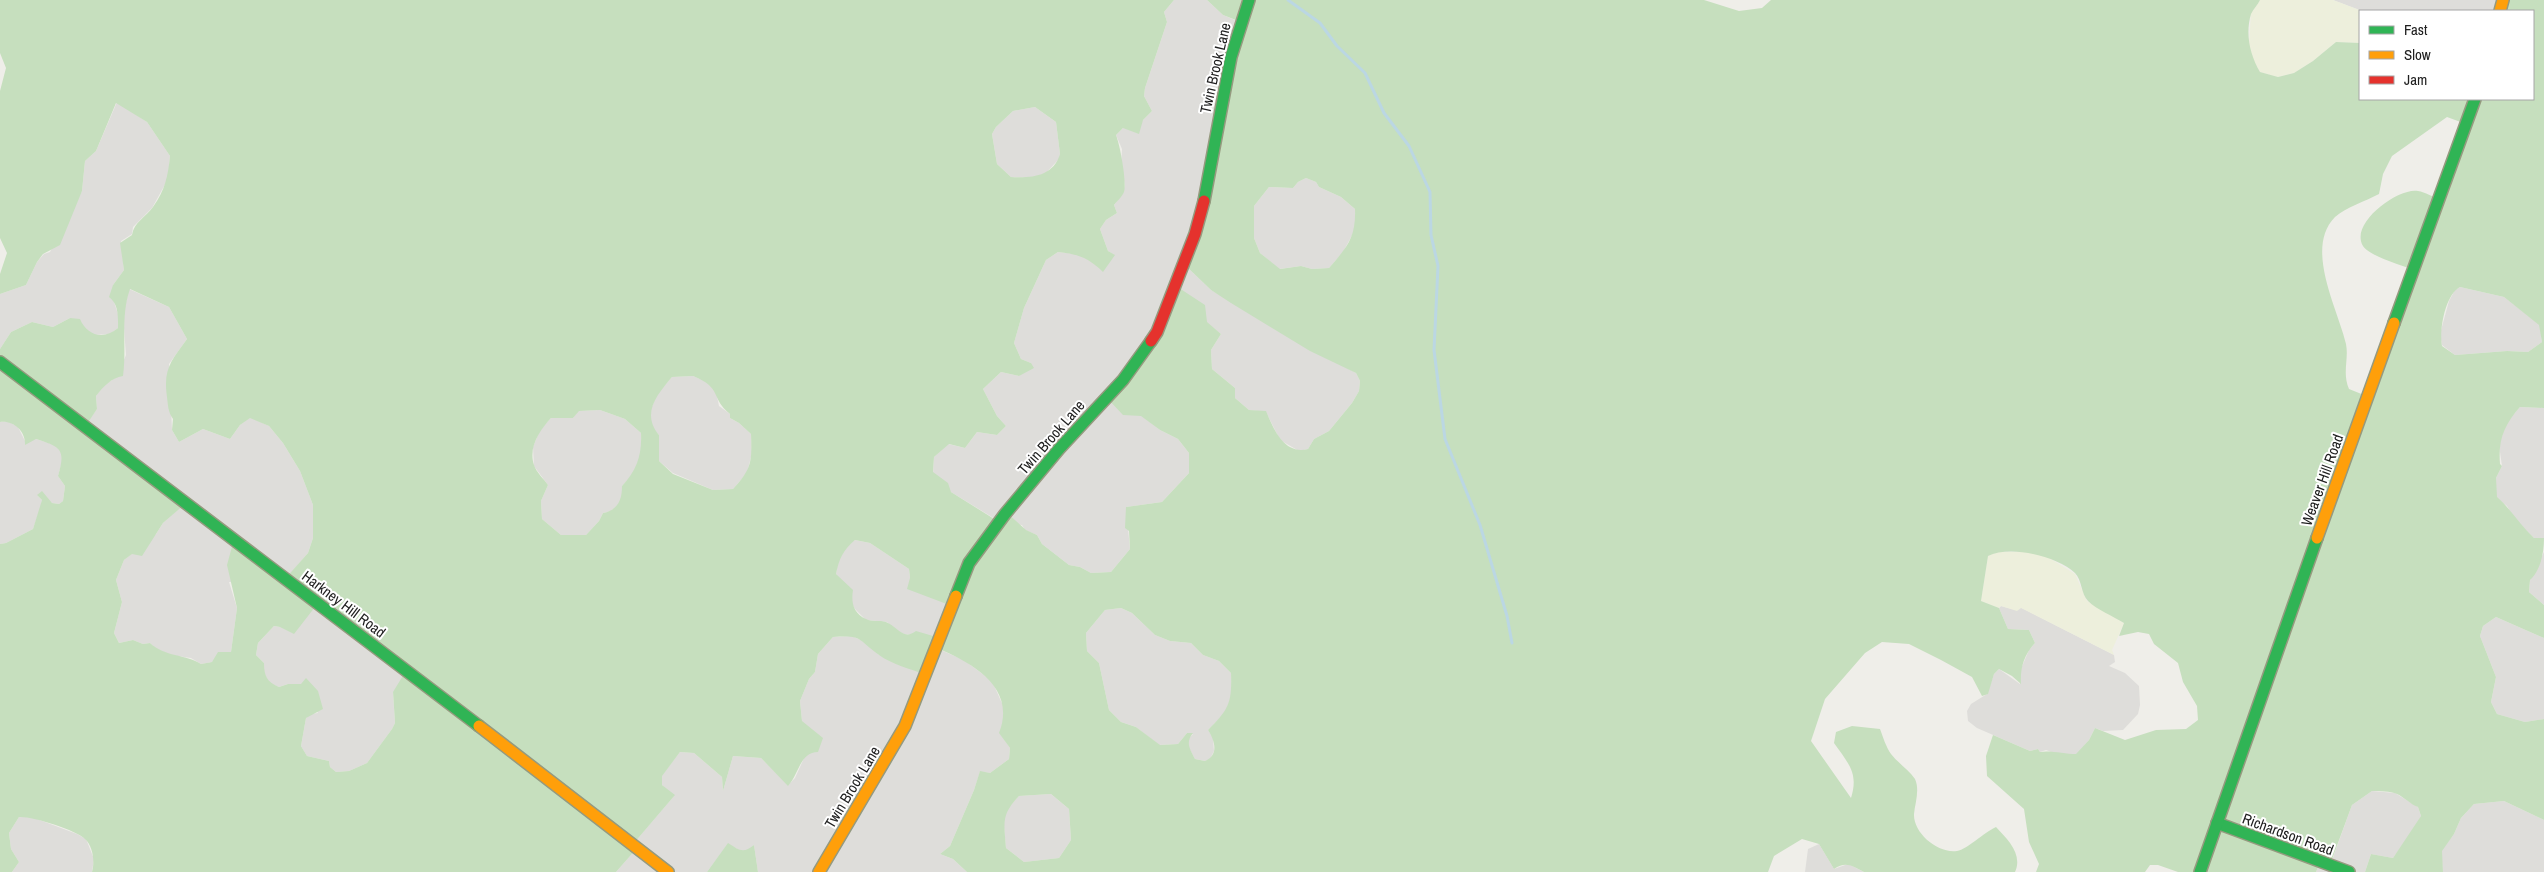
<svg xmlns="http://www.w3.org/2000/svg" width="2544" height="872" viewBox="0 0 2544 872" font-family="'Archivo Narrow',sans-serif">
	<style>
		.residential { fill: #deddda }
		.farmland { fill: #edefdc }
		.forest { fill: #c6dfbe; fill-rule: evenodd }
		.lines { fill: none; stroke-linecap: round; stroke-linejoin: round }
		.stream { stroke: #bbd7e3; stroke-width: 3 }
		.fast-casing { stroke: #959a7f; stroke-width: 14 }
		.slow-casing { stroke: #959a7f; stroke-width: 14 }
		.jam-casing { stroke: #959a7f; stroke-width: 14 }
		.fast { stroke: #30b455; stroke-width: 11 }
		.slow { stroke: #ff9f0a; stroke-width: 11 }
		.jam { stroke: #e5322d; stroke-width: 11 }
		.labels { text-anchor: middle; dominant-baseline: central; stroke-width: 4; stroke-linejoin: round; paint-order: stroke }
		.street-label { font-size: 15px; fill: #202020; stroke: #fff }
	</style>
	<rect width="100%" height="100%" fill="#efeee9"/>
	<g class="residential">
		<polygon points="1174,0 1207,0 1223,15 1242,23 1187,267 1211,290 1356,373 1360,381 1359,391 1352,403 1329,431 1314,439 1308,449 1299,451 1280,440 1266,412 1249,410 1235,398 1235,388 1212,369 1211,350 1221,334 1207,323 1123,415 1141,415 1160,430 1178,439 1189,453 1189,473 1162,502 1126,507 1130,549 1111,572 1091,573 1080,567 1069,565 1042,544 1037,535 1025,530 1022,525 1000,522 951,492 933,473 934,457 948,444 965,448 977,432 997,435 1006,426 997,416 983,389 1001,372 1019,376 1031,363 1021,359 1014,343 1024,308 1046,260 1058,252 1077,254 1090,260 1114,255 1108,251 1100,229 1106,220 1117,213 1114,205 1123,193 1125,185 1121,168 1122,149 1116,135 1123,128 1143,120 1152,111 1144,96 1145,88 1167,22 1164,12"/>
		<polygon points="2333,0 2504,0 2501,11 2362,11"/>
		<polygon points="117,102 147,122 170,156 168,179 152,208 133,227 132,234 121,241 124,270 113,285 113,299 118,314 118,328 110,334 93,335 70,318 53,327 32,322 11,332 0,349 0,294 26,285 37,262 44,254 50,252 82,191 85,161 96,151"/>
		<polygon points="1035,107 1056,122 1060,154 1059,159 1045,174 1034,178 1011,177 997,164 992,134 996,127 1013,111"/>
		<polygon points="1306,178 1316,182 1319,187 1341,197 1355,209 1356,228 1343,252 1329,268 1312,269 1301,266 1279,269 1260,253 1254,238 1254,206 1269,187 1293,188 1298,182"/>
		<polygon points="2460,287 2504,297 2540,325 2542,342 2528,352 2507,351 2455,355 2442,345 2440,334 2449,301 2455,290"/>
		<polygon points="129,289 169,307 187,339 169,364 172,430 179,442 203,429 230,439 240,425 250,417 269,426 283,443 300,471 313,505 313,538 308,553 284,581 229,582 237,608 231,652 224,653 212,662 201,664 191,658 170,655 155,648 150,643 143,644 133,640 119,643 114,633 122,602 116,580 124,560 156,534 163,523 184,504 84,427 97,409 96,396 104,385 117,377 126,355 123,315"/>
		<polygon points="693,376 705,381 716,391 719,406 730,414 730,418 739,423 751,434 752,453 747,473 733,489 713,490 673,473 659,461 659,435 651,426 651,409 657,394 672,377"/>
		<polygon points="2520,407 2544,408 2544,538 2534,538 2516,521 2507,506 2496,497 2496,478 2502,466 2499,445 2506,423"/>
		<polygon points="600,410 625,419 641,433 642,452 633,474 622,486 622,496 618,506 611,511 603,513 599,521 586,535 561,535 542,519 541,501 548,485 534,466 533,447 540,430 551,418 573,418 578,411"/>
		<polygon points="8,421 18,427 25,441 36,439 55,445 63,453 63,459 58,476 65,486 63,501 59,504 52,503 37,495 42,500 41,506 33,529 6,543 0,544 0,422"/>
		<polygon points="855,540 870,543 909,569 910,578 952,606 940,638 904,634 895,630 887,622 866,620 855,609 836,574 838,561 846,547"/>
		<polygon points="2544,552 2544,605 2529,592 2530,580"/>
		<polygon points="2001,606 2016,610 2020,607 2114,655 2115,662 2109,666 2125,673 2139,686 2140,705 2138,714 2123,730 2103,731 2095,728 2089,740 2077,754 2060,755 2046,750 2040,752 2038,749 2030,751 1977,728 1968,721 1967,711 1971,704 1987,694 1994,674 1999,669 2020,684 2020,671 2029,650 2035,643 2029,630 2008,629 1999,608"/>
		<polygon points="315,607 407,672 393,693 395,723 392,729 367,763 349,771 336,772 330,767 329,761 307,756 301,746 306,718 310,714 318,713 301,684 288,684 279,687 269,683 264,673 264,663 256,655 258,643 274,626 280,627"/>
		<polygon points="1121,608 1132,613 1155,635 1170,641 1191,643 1203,655 1219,661 1231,673 1232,695 1225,713 1208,730 1213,738 1214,751 1210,759 1205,761 1195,759 1188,746 1188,739 1193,734 1187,733 1178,744 1159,745 1136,727 1121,722 1109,710 1099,663 1087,651 1086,633 1105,610"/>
		<polygon points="2496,617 2544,638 2544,719 2525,722 2497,714 2491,702 2496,677 2480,636 2483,626"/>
		<polygon points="852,636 867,643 879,655 936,648 964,660 992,681 1005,710 1004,722 1000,733 1010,748 1009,759 990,773 980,772 974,790 950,846 940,854 953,859 967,872 758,872 754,845 747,851 741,851 728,844 707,872 616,872 637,848 633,844 674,796 662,785 662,775 680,752 694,753 722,777 723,791 733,756 761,758 788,785 795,778 805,756 811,752 802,721 800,701 809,679 815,672 818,654 833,637"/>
		<polygon points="2372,791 2395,793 2418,807 2421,816 2416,826 2393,858 2371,854 2365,872 2316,872 2320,862 2331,863 2352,805"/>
		<polygon points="1051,794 1069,809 1071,840 1059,858 1024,862 1006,848 1003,817 1008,808 1019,796"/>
		<polygon points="2504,801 2544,820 2544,872 2443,872 2441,851 2454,834 2461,818 2474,804"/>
		<polygon points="29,816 77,834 86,839 94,859 92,872 12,872 19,862 11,849 9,833 19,817"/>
		<polygon points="1819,844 1834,869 1848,864 1864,872 1805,872 1808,849"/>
	</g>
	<g class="farmland">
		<polygon points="2260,0 2333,0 2362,11 2360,43 2336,42 2313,61 2294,73 2278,77 2260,72 2251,57 2249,43 2251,13"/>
		<polygon points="1997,552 2025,552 2046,556 2075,574 2087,601 2124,623 2112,650 2114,655 2021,608 2017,611 2001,606 1999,608 1981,601 1988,556"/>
	</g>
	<g class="forest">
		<path d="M0,0H1174L1164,12L1167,22L1145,88L1144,96L1152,111L1143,120L1139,134L1123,128L1116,135C1120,145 1127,182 1124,192C1122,197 1117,201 1114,205L1117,213L1106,220L1100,229L1108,251L1115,255L1103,272C1089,258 1078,254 1058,252L1046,260L1024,308L1014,343L1021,359L1031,363L1034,368L1019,376L1001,372L983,389L997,416L1006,426L997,435L977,432L965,448L949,444L934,457L933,472L948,483L951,492L999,522L1007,513L1026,530L1037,535L1042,544L1069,565L1080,567L1091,573L1111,572L1130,549L1129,531L1125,528L1126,507L1162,502L1189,473V453L1178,439L1160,430L1141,416L1123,415L1107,398L1141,360L1176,286L1205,305L1207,322L1221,334L1211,350L1212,369L1235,388V398L1249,410L1266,411C1274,430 1284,455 1308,449L1314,439L1329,431L1352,403L1359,391L1360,381L1356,373L1310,351L1231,303L1211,290L1187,267L1241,22L1223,15L1207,0H1704L1739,11L1762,8L1771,0H2260C2258,5 2253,9 2251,14C2245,34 2250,55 2260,72L2278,77L2294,73L2313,61L2336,42L2360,43V99H2533V11H2501L2504,0H2544V408L2520,407C2504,425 2498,440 2500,464L2502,466L2496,478L2497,497C2510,508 2520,525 2534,538H2544C2544,552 2541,570 2530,580L2529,592L2544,605V638L2496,617L2483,626L2480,636L2496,677L2491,702L2497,714L2525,722L2544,719V820L2504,801L2474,804L2461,818L2454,834L2442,851L2443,872H2365L2371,854L2393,858L2421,816L2418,807C2410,804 2404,797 2397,794C2390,791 2380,791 2372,791L2352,805L2331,862H2320L2316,872H2178L2158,865H2150L2145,872H2036L2039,864L2029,842L2024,809L1987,776L1986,756L1993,735L2030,751L2038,749L2040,752C2050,750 2065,754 2076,754L2089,740L2095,728L2125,740L2156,730L2186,729L2198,720L2197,706L2183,682L2178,663L2154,644L2149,634L2138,632L2119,636L2124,623C2113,616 2097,610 2088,601C2081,594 2082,580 2075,573C2057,556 2010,545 1988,556L1981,601L1999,608L2008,629L2029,630L2035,643C2024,655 2020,668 2021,684L2012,676L1999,669L1994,674L1988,694L1982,696L1972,677L1941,660L1909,644L1882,642L1865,653L1825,699L1811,741L1851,798C1859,773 1848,763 1834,743L1836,732L1852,726L1880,729C1883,737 1886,747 1891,754C1898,763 1909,770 1915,779C1920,790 1915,803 1914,814C1913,833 1938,854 1957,851C1968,849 1983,833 1996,827C2008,840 2023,854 2015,872H1864C1852,866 1846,861 1834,869L1819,844L1802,839L1774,856L1768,872H967L953,859L940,854L950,846L974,790L980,771L990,773L1009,759L1010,748L999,733C1017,687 972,663 937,648L926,675C911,669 891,664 879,655C857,639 863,635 833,637L818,654L815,672L809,679L800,701L802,721L823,738L818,752C800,752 799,774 788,786L761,758L733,756L723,791L722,777L694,753L680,752L662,776V785L675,795L634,843L638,847L616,872H92C95,862 93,846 85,839C76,830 32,816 19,817L9,833L11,849L19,862L12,872H0V544L6,543L33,529L42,500L37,495L42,491L52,503L59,504L63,501L65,486L58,476C66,449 61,447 36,439L25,445C26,431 13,420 0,422V349L11,332L32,322L53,327L70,318L80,319C87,336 104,340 118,328C118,318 119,304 109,297L113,285L124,270L120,243L132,235C134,222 146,217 153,207C165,190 168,176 170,156L147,122L116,103L96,151L85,161L82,191L60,245L43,254L37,262L26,285L0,294V274L7,253L0,238V91L6,68L0,53ZM1035,107L1056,122L1060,154C1053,177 1031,178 1011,177L997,164L992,134L996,127L1013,111ZM2447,117L2466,124L2440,200C2433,197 2425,192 2418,191C2399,187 2349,223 2363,246C2369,256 2403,266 2415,270L2369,397L2349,389C2342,373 2349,359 2346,344C2338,309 2304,248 2335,217C2346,207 2366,201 2379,194L2383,174L2392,156ZM1306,178L1316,182L1319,187L1341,197L1355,209C1356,238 1347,247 1329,268L1312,269L1301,266L1280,269L1260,253L1254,238V206L1269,187L1293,188L1298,182ZM2460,287L2504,297L2539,325L2542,342L2528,352L2507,351L2455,355L2442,346C2439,330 2445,295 2460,287ZM130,289L169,307L187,339C171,361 163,369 167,397C168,405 168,412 173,419L172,430L179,442L203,429L230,439L240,425L250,418L269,426L283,443L300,471L313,505V538L308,553L284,580L233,543L227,565L237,608L231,652H218L212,662L201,664C185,654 165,657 150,643L143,644L133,640L119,643L114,633L122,602L116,580L124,560L132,554L142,556L163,523L185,504L85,427L97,409L96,396C103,387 111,378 123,376C127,347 120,317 130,289ZM693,376C723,388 710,398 730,414V418L739,423L751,434C752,461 752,469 733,489L713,490L673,474L659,461V435C641,413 657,395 672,377ZM600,410L625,419L641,433C642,455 637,470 622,486C622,500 618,510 603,513L599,521L586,535H561L542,519L541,501L548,485C544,479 536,472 534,465C528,447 540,430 551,418H573L579,411ZM855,540L870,543L909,569L910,578L907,589L952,606L940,638L916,631C903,641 897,626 886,622C880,620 872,622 866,619C853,613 851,602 853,590L836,574C839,559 843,550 855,540ZM315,607L404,674L393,692L395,723L392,729L367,763L349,771L336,772L330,767L329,761L307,756L301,746L306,718L323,709L318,691L306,678L301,684H288L279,687C267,682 264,676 264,663L256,655L258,643L274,626L280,627L294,634ZM1121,608L1132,613L1155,635L1170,641L1191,643L1203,655L1219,661L1231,673C1232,703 1229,709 1208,730C1215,741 1219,755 1205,761L1195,759C1190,749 1185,743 1193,733H1187L1178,744L1160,745L1136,727L1121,722L1109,710L1099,663L1087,651L1086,633L1105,610ZM1051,794L1069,809L1071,840L1059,858L1024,862L1006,848C1004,822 1001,815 1019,796Z"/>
		<path d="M728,843C739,850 743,854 754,845L758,872H707Z"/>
	</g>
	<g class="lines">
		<polyline class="stream" points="1288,0 1320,23 1337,46 1365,73 1384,113 1409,146 1430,192 1431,235 1438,266 1434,350 1445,439 1480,525 1507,616 1512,643"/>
		<g class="fast-casing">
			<g id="fast">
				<polyline points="1204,201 1231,57 1249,0"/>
				<polyline points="2394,323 2475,99"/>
				<polyline points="0,362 479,726"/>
				<polyline points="956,596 969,563 1005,514 1059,449 1123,380 1151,341"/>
				<polyline points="2217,823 2349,872"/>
				<polyline points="2200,872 2317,538"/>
			</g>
		</g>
		<g class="slow-casing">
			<g id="slow">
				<polyline points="2500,11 2503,0"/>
				<polyline points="2317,538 2394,323"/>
				<polyline points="479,726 668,872"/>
				<polyline points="819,872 905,726 956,596"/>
			</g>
		</g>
		<g class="jam-casing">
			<polyline id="jam" points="1151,341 1157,332 1195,234 1204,201"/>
		</g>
		<use href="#fast" class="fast"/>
		<use href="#slow" class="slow"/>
		<use href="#jam" class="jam"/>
	</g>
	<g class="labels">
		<g class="street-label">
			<text transform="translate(1215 68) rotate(-77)">Twin Brook Lane</text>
			<text transform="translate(1051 437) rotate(-49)">Twin Brook Lane</text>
			<text transform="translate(2322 480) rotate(-70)">Weaver Hill Road</text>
			<text transform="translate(344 604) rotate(37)">Harkney Hill Road</text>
			<text transform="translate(852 787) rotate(-59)">Twin Brook Lane</text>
			<text transform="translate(2288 834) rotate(20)">Richardson Road</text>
		</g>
	</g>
	<rect x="2359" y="10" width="175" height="90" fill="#ffffff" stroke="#a6a6a6"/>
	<rect x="2369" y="26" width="25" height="8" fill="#30b455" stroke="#a6a6a6"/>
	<text x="2404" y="35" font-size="15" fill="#202020">Fast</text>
	<rect x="2369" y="51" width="25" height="8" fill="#ff9f0a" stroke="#a6a6a6"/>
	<text x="2404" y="60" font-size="15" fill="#202020">Slow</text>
	<rect x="2369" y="76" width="25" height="8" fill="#e5322d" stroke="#a6a6a6"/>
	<text x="2404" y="85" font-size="15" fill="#202020">Jam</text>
</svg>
